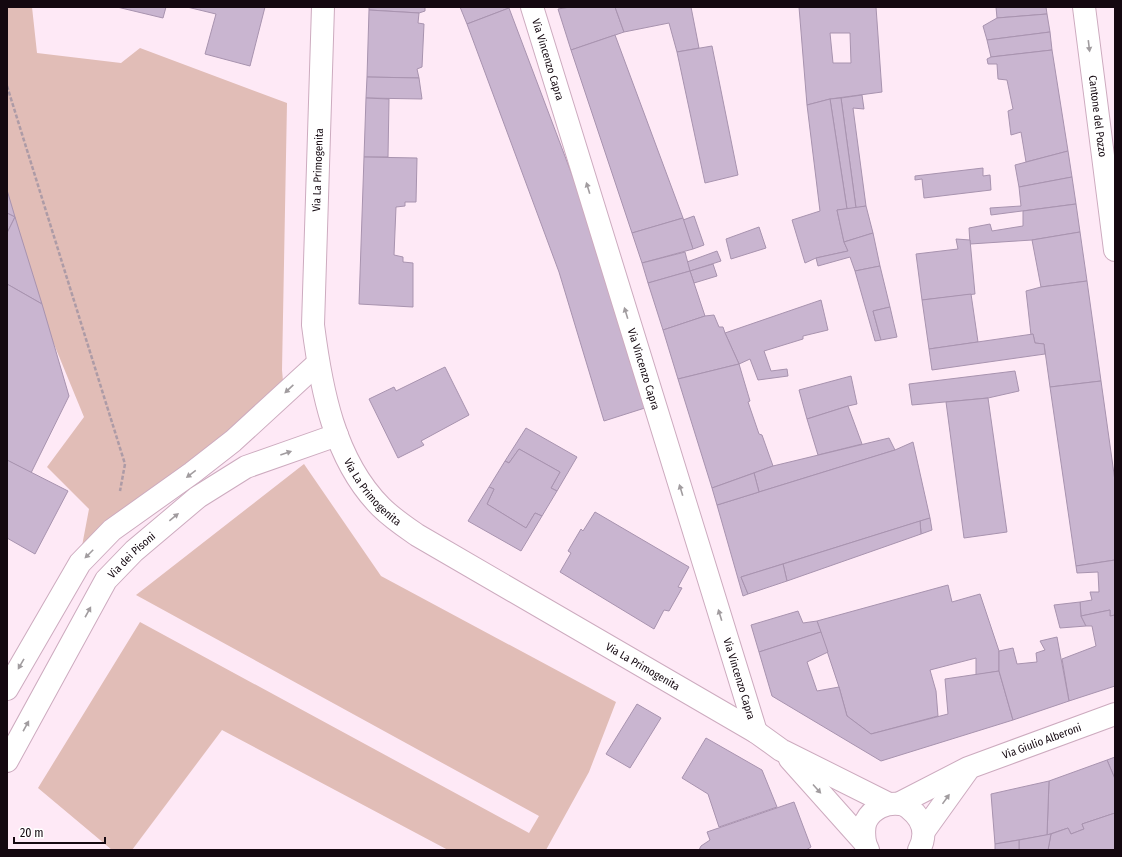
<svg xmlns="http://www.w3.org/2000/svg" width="1122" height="857" viewBox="0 0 1122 857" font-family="'Fira Sans Condensed',sans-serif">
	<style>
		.green { fill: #e1bdb7 }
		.building { fill: #c9b5d0; stroke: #a893af; fill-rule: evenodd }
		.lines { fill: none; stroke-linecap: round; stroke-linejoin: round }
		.minor-casing { stroke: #cdabbf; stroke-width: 24 }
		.secondary-casing { stroke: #cdabbf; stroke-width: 24 }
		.path { stroke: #ad9ba6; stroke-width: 2.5; stroke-dasharray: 4 2; stroke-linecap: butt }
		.minor { stroke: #fff; stroke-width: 22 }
		.secondary { stroke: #fff; stroke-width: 22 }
		.oneway { fill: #a19c9f }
		.labels { text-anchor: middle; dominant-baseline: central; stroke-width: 3; stroke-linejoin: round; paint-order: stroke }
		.street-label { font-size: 11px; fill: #140810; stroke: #fff }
	</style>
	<rect width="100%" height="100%" fill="#fee9f6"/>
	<g class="green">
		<polygon points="7,7 32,7 37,53 121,63 140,48 287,103 282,370 283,381 217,448 82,546 89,509 47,467 84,417 7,230"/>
		<polygon points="304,464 381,576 616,702 589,772 546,850 448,850 222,730 132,850 112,850 38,788 140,622 529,833 539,816 136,595"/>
	</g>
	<g class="building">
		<polygon points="117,7 166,7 163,18"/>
		<polygon points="187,7 265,7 250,66 205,54 216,14"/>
		<polygon points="369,7 425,7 425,11 419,13 369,10"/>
		<polygon points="460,7 509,7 509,8 467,24"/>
		<polygon points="570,7 615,7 624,32 571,50 558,9"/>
		<polygon points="615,7 691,7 699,48 677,52 669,23 624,32"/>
		<path d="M799,7H876L882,92L830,99L807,105ZM830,33H850L851,63H833Z"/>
		<polygon points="996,7 1046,7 1047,14 997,18"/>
		<polygon points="509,8 603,257 648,407 604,421 559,272 467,24"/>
		<polygon points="369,10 419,13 418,23 424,24 422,67 417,69 419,78 367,77"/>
		<polygon points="1047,14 1050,32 987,40 983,26 997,18"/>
		<polygon points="1050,32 1052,50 991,57 987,40"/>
		<polygon points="615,35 683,218 632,233 571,50"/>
		<polygon points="712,46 738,175 705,183 677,52"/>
		<polygon points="1052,50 1068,151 1026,162 1021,132 1011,135 1008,111 1013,109 1007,80 998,79 997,64 988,64 987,59 991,57"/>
		<polygon points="367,77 419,78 422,99 366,98"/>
		<polygon points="862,95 864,109 853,108 866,206 856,208 841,98"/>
		<polygon points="366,98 389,99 388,157 364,157"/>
		<polygon points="841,98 856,208 847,209 830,99"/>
		<polygon points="830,99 847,209 837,210 844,242 848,251 816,258 805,263 792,220 820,211 807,105"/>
		<polygon points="1068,151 1072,177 1019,187 1015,165"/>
		<polygon points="364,157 417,158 416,202 405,202 405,206 396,207 394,255 403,257 403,262 413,263 413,307 359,304"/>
		<polygon points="983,168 983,176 990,175 991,190 924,198 922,179 915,180 915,176"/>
		<polygon points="1072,177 1076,204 991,215 990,208 1021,206 1019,187"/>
		<polygon points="7,190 15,217 7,213"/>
		<polygon points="1076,204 1080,232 1032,240 970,244 969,228 990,224 992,231 1023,226 1023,211"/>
		<polygon points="866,206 873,233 844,242 837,210"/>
		<polygon points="7,213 15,217 7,233"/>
		<polygon points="694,216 704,245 693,249 683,220"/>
		<polygon points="15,217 42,304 7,284 7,233"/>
		<polygon points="683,218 693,249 642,263 632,233"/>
		<polygon points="759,227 766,248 731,259 726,239"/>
		<polygon points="1080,232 1087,281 1041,287 1032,240"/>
		<polygon points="873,233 880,266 855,271 850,257 818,266 816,258 848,251 844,242"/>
		<polygon points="956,239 970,240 975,294 922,300 916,254 958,249"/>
		<polygon points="717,251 721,261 690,271 687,262"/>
		<polygon points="685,252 690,271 648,283 642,263"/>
		<polygon points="713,264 717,276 694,283 690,271"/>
		<polygon points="880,266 890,307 873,311 881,340 875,341 855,271"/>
		<polygon points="690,271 705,316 663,330 648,283"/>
		<polygon points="1087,281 1101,381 1050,387 1044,344 1035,343 1033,334 1031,335 1026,291 1041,287"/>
		<polygon points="7,284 42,304 69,396 31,473 7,460"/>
		<polygon points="971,294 978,342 929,349 922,300"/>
		<polygon points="821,300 828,330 803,336 803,339 764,351 771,371 787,369 788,376 758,380 750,359 739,364 725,333"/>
		<polygon points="890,307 897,337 881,340 873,311"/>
		<polygon points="714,315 719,327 723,327 725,333 739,364 678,379 663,330 705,316"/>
		<polygon points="1033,334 1035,343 1044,344 1045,354 932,370 929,349"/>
		<polygon points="739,364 750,401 748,402 759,434 762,435 773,466 712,488 678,379"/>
		<polygon points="445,367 469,415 421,441 424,445 398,458 369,399 394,387 396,391"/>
		<polygon points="1015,371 1019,391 988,398 912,405 909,384"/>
		<polygon points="851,376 857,404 848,406 807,419 799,390"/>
		<polygon points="1101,381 1115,481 1115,560 1076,566 1050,387"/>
		<polygon points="988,398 1007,532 964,538 946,402"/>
		<polygon points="848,406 862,444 818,455 807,419"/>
		<polygon points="526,428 577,457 557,491 551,488 560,472 519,449 509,463 505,461"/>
		<polygon points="889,438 895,450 759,492 754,473 773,466"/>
		<polygon points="913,442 930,518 741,577 748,594 743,596 717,505 895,450"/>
		<polygon points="519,449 560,472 551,488 557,491 542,516 535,513 526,528 487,504 494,489 489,487 505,461 509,463"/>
		<polygon points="7,460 68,491 35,554 7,538"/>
		<polygon points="754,473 759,492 717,505 712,488"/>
		<polygon points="489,487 494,489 487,504 526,528 535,513 542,516 521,551 468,521"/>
		<polygon points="595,512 689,567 678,587 682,588 669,611 664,610 654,629 560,572 571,553 568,551 581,529 583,531"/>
		<polygon points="930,518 932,530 921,534 920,521"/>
		<polygon points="920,521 921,534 787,581 783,564"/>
		<polygon points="1115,560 1115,615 1110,616 1110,610 1081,616 1080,602 1092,600 1090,592 1099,592 1098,572 1077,573 1076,566"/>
		<polygon points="783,564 787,581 748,594 741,577"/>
		<polygon points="948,585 952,602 980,594 999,651 999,671 976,675 976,658 930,670 936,691 938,716 871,734 847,716 839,687 817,621"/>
		<polygon points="1080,602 1081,616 1086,626 1060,628 1054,605"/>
		<polygon points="1110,610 1110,616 1115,615 1115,686 1069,701 1062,659 1096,646 1092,626 1086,626 1081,616"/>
		<polygon points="798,611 803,623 817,621 821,632 759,652 751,625"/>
		<polygon points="821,632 828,652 807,662 817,691 839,687 847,716 871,734 948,714 945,679 999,671 1013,720 881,761 772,696 759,652"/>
		<polygon points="1057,637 1069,701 1013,720 999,671 999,651 1013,648 1017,664 1037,662 1036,653 1045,650 1040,641"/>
		<polygon points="637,704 661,718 630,768 606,754"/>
		<polygon points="706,738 762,770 777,807 719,827 708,794 682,778"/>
		<polygon points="1115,757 1115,779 1107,760"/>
		<polygon points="1107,760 1115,779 1115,813 1082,824 1084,829 1071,834 1068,828 1047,835 1049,781"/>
		<polygon points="1049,781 1047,835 995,844 991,794"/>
		<polygon points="794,802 811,847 806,850 699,850 701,846 710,840 707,832"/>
		<polygon points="1115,813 1115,850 1048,850 1051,834 1068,828 1071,834 1084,829 1082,824"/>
		<polygon points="1051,834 1048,850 1019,850 1019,840"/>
		<polygon points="1019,840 1019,850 995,850 995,844"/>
	</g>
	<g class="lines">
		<g class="minor-casing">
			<g id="minor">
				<path id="s1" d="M532,7L756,732"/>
				<path id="s2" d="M1084,7L1115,250"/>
				<polyline points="7,689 80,563 112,530 192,473 233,441 318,363"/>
				<path id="s3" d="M7,761L106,580L134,551L198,497L246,467L337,435"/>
				<path id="s4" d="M900,803L968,768L1115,714"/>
				<polyline points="924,831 967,771"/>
			</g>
		</g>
		<g class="secondary-casing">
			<g id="secondary">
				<path id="s5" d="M323,7L313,325C321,388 334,460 381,507C392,518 404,526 417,535L756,732L781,750L889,804"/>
				<polyline points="790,759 865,843 868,850"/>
				<path d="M865,843C864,836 863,828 866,821C872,809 886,802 900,804C903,804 908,807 910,809C924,820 927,835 919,850"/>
			</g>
		</g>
		<polyline class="path" points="7,86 125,464 120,491"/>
		<use href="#minor" class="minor"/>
		<use href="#secondary" class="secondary"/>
	</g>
	<defs><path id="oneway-solid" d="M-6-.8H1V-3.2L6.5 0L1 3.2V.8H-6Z"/></defs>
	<g class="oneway">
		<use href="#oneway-solid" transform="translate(1089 46) rotate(83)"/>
		<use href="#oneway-solid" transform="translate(588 188) rotate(-107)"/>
		<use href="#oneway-solid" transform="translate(626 313) rotate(-107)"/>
		<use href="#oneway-solid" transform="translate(289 389) rotate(137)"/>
		<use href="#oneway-solid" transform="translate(286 453) rotate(-19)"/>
		<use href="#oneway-solid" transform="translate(191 474) rotate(143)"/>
		<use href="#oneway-solid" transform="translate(681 490) rotate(-107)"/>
		<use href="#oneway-solid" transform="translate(174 517) rotate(-39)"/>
		<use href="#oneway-solid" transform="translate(89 554) rotate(135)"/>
		<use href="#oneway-solid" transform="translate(88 612) rotate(-61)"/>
		<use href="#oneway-solid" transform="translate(720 615) rotate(-107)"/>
		<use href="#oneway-solid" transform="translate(21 664) rotate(120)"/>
		<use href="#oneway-solid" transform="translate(26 726) rotate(-61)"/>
		<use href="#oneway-solid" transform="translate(817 789) rotate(48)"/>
		<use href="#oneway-solid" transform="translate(946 799) rotate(-54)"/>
	</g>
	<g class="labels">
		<g class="street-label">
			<text stroke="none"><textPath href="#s1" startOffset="55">Via Vincenzo Capra</textPath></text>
			<text stroke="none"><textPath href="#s2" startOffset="110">Cantone del Pozzo</textPath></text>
			<text transform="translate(318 170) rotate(-88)">Via La Primogenita</text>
			<text stroke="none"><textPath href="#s1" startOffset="379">Via Vincenzo Capra</textPath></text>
			<text stroke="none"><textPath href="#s5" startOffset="499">Via La Primogenita</textPath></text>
			<text stroke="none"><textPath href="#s3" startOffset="242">Via dei Pisoni</textPath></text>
			<text stroke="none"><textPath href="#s5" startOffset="823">Via La Primogenita</textPath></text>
			<text stroke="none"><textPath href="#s1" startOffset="703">Via Vincenzo Capra</textPath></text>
			<text stroke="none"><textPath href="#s4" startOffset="155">Via Giulio Alberoni</textPath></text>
		</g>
	</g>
	<rect width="1122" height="857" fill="none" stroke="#140810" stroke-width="16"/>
	<path d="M14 837v6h91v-6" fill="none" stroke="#140810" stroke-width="2"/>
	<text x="20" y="837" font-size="12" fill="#140810" stroke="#ffffff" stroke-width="3" paint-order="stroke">20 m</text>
</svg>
